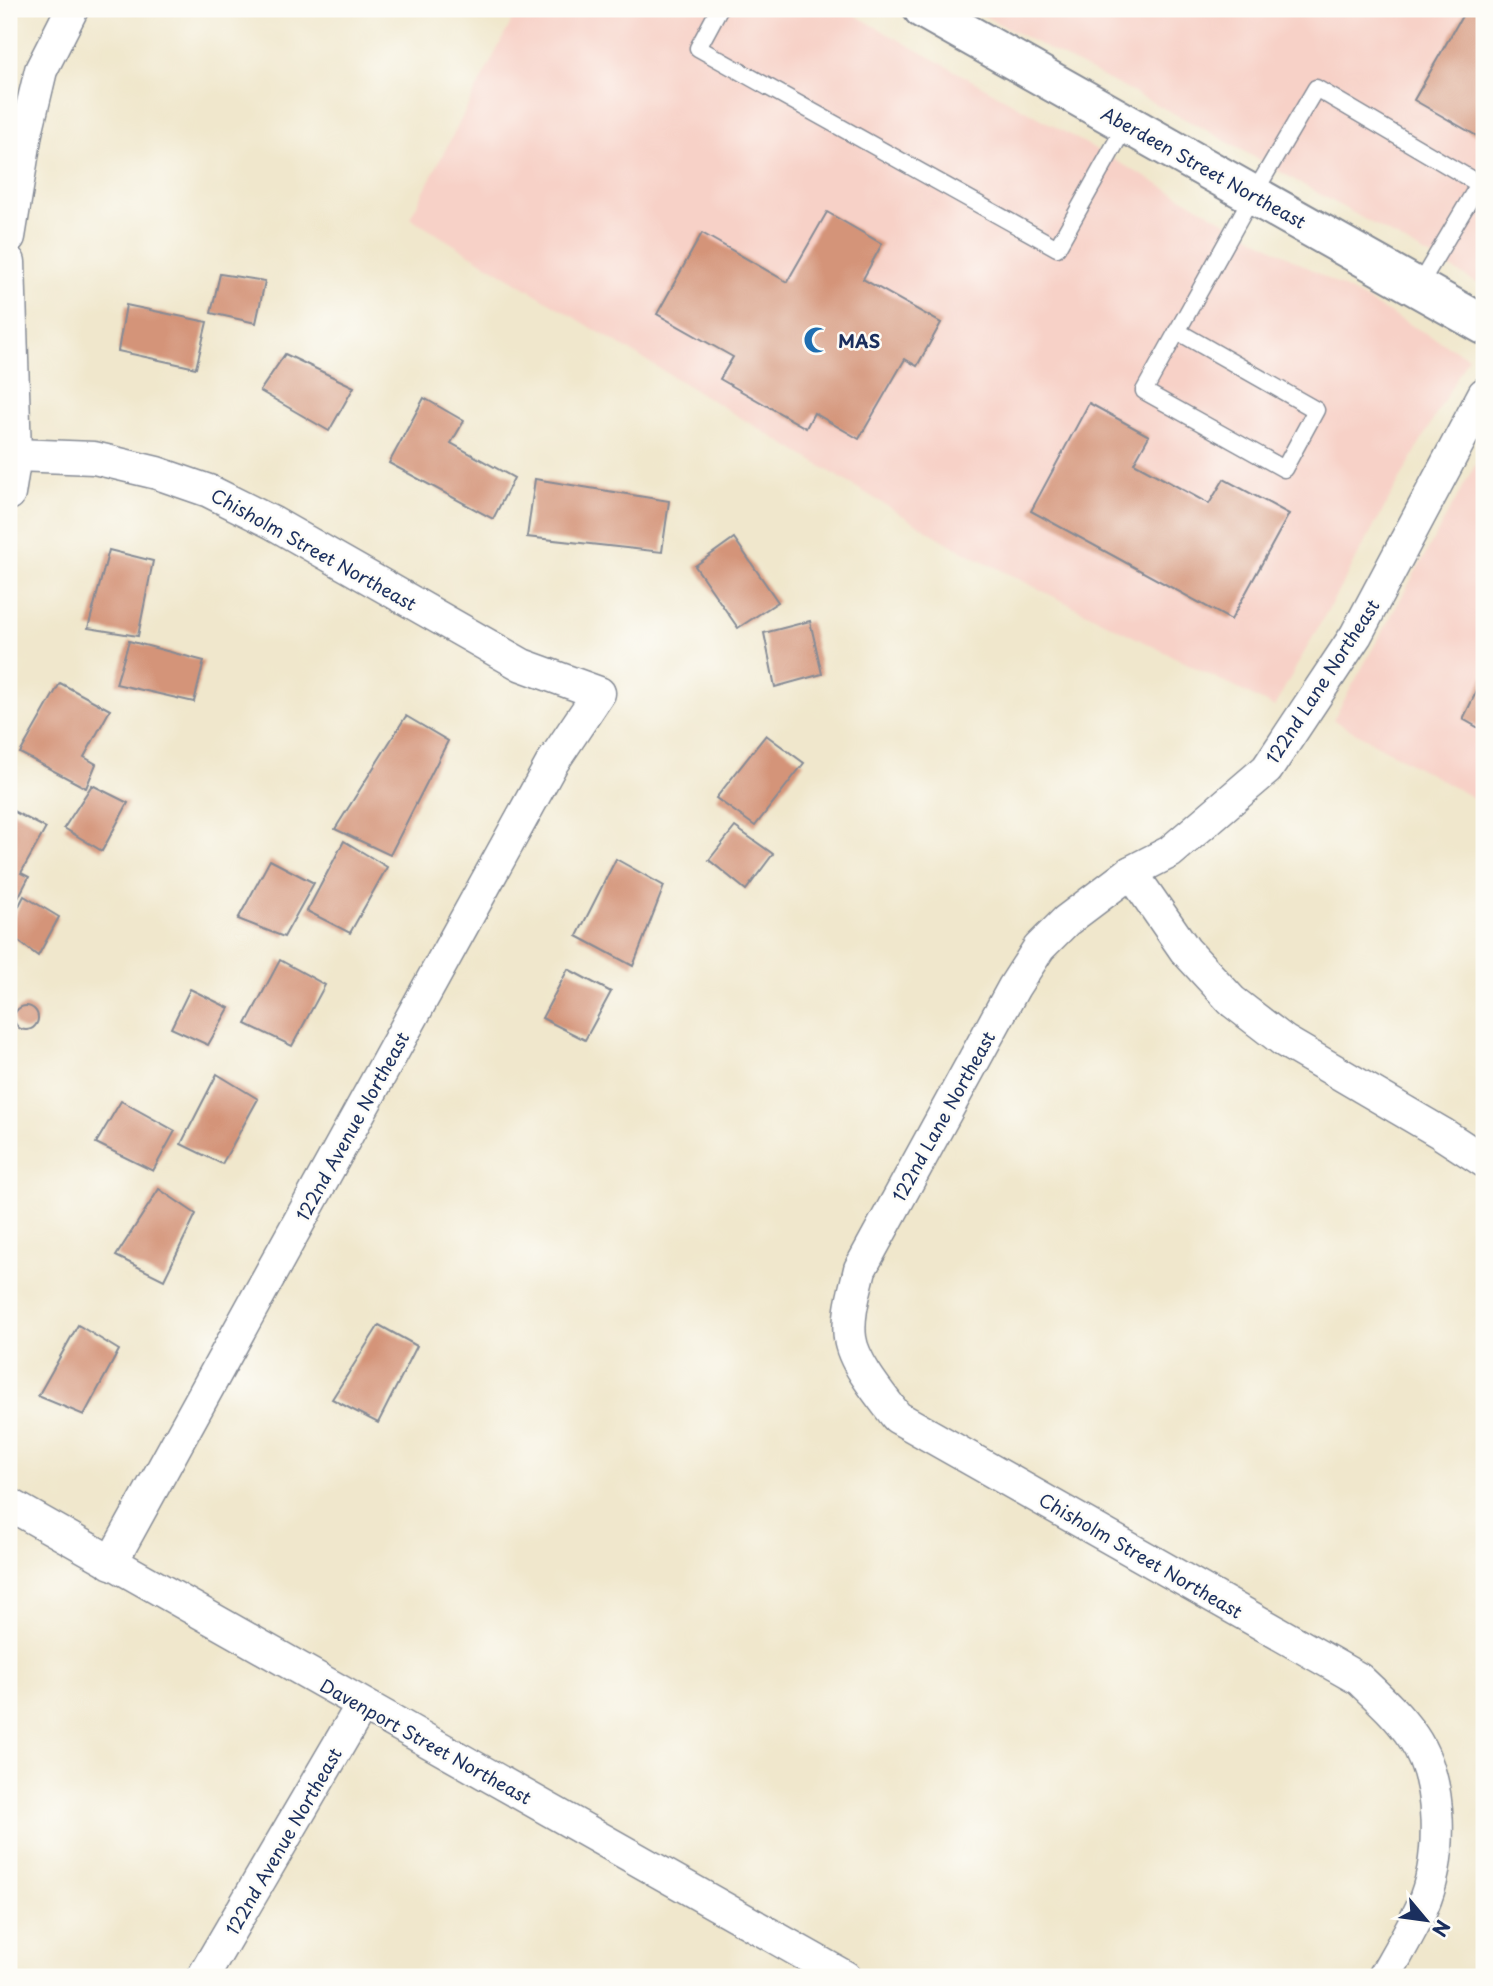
<svg xmlns="http://www.w3.org/2000/svg" width="1493" height="1986" viewBox="0 0 1493 1986" font-family="'Playpen Sans',sans-serif">
	<style>
		.built { fill: #f7d1c7 }
		.building { fill: #d49479 }
		.lines { fill: none; stroke-linecap: round; stroke-linejoin: round }
		.service-casing { stroke: #868b95; stroke-width: 19 }
		.minor-casing { stroke: #868b95; stroke-width: 35 }
		.tertiary-casing { stroke: #868b95; stroke-width: 42 }
		.service { stroke: #fff; stroke-width: 16 }
		.minor { stroke: #fff; stroke-width: 32 }
		.tertiary { stroke: #fff; stroke-width: 38 }
		.labels { text-anchor: middle; dominant-baseline: central; stroke-width: 5; stroke-linejoin: round; paint-order: stroke }
		.street-label { font-size: 18px; fill: #1b2f5e; stroke: #fdfcf7 }
		.poi-label { font-size: 18px; font-weight: bold; fill: #1b2f5e; stroke: #fdfcf7; text-anchor: start }
	</style>
	<rect width="100%" height="100%" fill="#fdfcf7"/>
	<filter id="ink" filterUnits="userSpaceOnUse"><feTurbulence type="fractalNoise" baseFrequency=".0143" numOctaves="2"/><feDisplacementMap in="SourceGraphic" scale="14" xChannelSelector="R" yChannelSelector="G"/><feConvolveMatrix kernelMatrix="1 2 1 2 8 2 1 2 1" color-interpolation-filters="sRGB"/></filter>
	<filter id="wash" filterUnits="userSpaceOnUse"><feTurbulence type="fractalNoise" baseFrequency=".00686" numOctaves="4" result="noise"/><feDisplacementMap in="SourceGraphic" scale="28" xChannelSelector="R" yChannelSelector="G"/><feGaussianBlur stdDeviation="1.57" result="paint"/><feColorMatrix in="noise" values="0 0 0 0 0 0 0 0 0 0 0 0 0 0 0 0 0 1.4 0 .05"/><feComposite in="paint" operator="in"/></filter>
	<g filter="url(#wash)">
		<rect width="100%" height="100%" fill="#f0e7cc"/>
		<g class="built">
			<polygon points="518,9 844,9 1468,357 1274,707 955,547 410,218"/>
			<polygon points="970,9 1484,9 1484,287 1208,131"/>
			<polygon points="1484,449 1484,804 1333,720"/>
		</g>
		<g id="blocks">
			<g class="building">
				<polygon points="1466,9 1484,9 1484,140 1414,100"/>
				<polygon points="827,212 882,244 863,279 941,323 917,366 905,359 859,439 814,413 806,428 720,379 733,357 657,314 702,233 787,282"/>
				<polygon points="220,274 265,281 256,323 211,313"/>
				<polygon points="126,305 207,322 196,368 118,351"/>
				<polygon points="285,354 354,387 329,431 260,391"/>
				<polygon points="424,398 464,421 451,443 514,478 493,519 389,463"/>
				<polygon points="1089,403 1149,436 1134,463 1209,504 1224,479 1289,514 1231,620 1031,511"/>
				<polygon points="535,479 669,501 662,552 527,537"/>
				<polygon points="734,538 778,602 738,628 695,566"/>
				<polygon points="109,550 153,561 138,636 88,628"/>
				<polygon points="810,621 822,674 775,687 764,633"/>
				<polygon points="129,641 204,661 194,702 116,684"/>
				<polygon points="1484,676 1484,731 1463,719"/>
				<polygon points="60,683 110,710 84,757 96,764 86,788 20,753"/>
				<polygon points="406,716 448,741 390,855 335,829"/>
				<polygon points="766,735 804,763 755,826 716,798"/>
				<polygon points="92,785 128,803 102,851 64,828"/>
				<polygon points="9,809 46,828 21,873 29,877 17,900 9,896"/>
				<polygon points="735,827 773,854 746,890 709,860"/>
				<polygon points="344,841 387,867 350,933 307,911"/>
				<polygon points="616,859 664,886 633,966 577,936"/>
				<polygon points="270,860 314,883 284,937 238,919"/>
				<polygon points="24,896 59,917 38,956 9,934 9,925"/>
				<polygon points="280,960 325,985 292,1046 246,1024"/>
				<polygon points="568,969 611,992 585,1040 542,1018"/>
				<polygon points="190,989 229,1008 208,1045 171,1028"/>
				<circle cx="26" cy="1018" r="12"/>
				<polygon points="217,1074 258,1099 222,1164 181,1144"/>
				<polygon points="121,1101 175,1131 153,1171 96,1143"/>
				<polygon points="159,1189 196,1214 164,1280 116,1256"/>
				<polygon points="78,1325 119,1350 84,1415 38,1396"/>
				<polygon points="379,1325 417,1346 378,1423 332,1399"/>
			</g>
		</g>
	</g>
	<g filter="url(#ink)">
		<use href="#blocks" fill-opacity="0" stroke="#868b95" stroke-width="2"/>
		<g class="lines">
			<g class="service-casing">
				<g id="service">
					<polyline points="719,9 698,48 1057,248 1127,123"/>
					<polyline points="1177,331 1316,410 1284,469 1144,391 1253,195 1316,88 1479,184 1418,287"/>
				</g>
			</g>
			<g class="minor-casing">
				<g id="minor">
					<polyline points="9,237 26,133 41,70 72,9"/>
					<polyline points="9,262 15,455 9,494"/>
					<polyline points="15,455 94,458 157,473 209,491 273,523 522,665 599,693 552,763 111,1563"/>
					<polyline points="1131,872 1185,950 1232,1001 1284,1041 1441,1133 1484,1161"/>
					<polyline points="9,1504 845,1977"/>
					<polyline points="203,1977 362,1705"/>
					<path d="M1384,1977C1397,1954 1411,1931 1422,1907C1443,1859 1443,1781 1413,1737C1398,1715 1378,1697 1359,1679L897,1417C882,1397 853,1363 850,1338C847,1316 855,1291 860,1269L1014,987L1039,948L1066,921L1131,872L1170,852L1267,769L1356,635L1484,394"/>
				</g>
			</g>
			<g class="tertiary-casing">
				<polyline id="tertiary" points="923,9 1484,325"/>
			</g>
			<use href="#service" class="service"/>
			<use href="#minor" class="minor"/>
			<use href="#tertiary" class="tertiary"/>
		</g>
	</g>
	<defs>
		<g id="mosque-bare" transform="scale(2.1)"><path d="M3.5-4.9A6 6 0 1 0 3.5 4.9A5 5 0 1 1 3.5-4.9Z" fill="#1f6fb2" stroke="#fdfcf7" stroke-width="2.5" paint-order="stroke"/></g>
	</defs>
	<g fill-rule="evenodd">
		<use href="#mosque-bare" x="817" y="340"/>
	</g>
	<g class="labels">
		<g class="street-label">
			<text transform="translate(1204 167) rotate(29)">Aberdeen Street Northeast</text>
			<text transform="translate(314 549) rotate(29)">Chisholm Street Northeast</text>
			<text transform="translate(1322 681) rotate(-57)">122nd Lane Northeast</text>
			<text transform="translate(943 1116) rotate(-61)">122nd Lane Northeast</text>
			<text transform="translate(352 1126) rotate(-61)">122nd Avenue Northeast</text>
			<text transform="translate(1141 1555) rotate(30)">Chisholm Street Northeast</text>
			<text transform="translate(426 1741) rotate(29)">Davenport Street Northeast</text>
			<text transform="translate(283 1841) rotate(-60)">122nd Avenue Northeast</text>
		</g>
		<g class="poi-label">
			<text x="838" y="340">MAS</text>
		</g>
	</g>
	<rect width="1493" height="1986" fill="none" stroke="#fdfcf7" stroke-width="35"/>
	<g transform="translate(1426 1920) rotate(119)" stroke="#fdfcf7" stroke-width="5" paint-order="stroke">
	<path d="M0-5L12 26L0 18L-12 26Z" fill="#1b2f5e"/>
	<text y="-10" font-size="19" font-weight="bold" text-anchor="middle" fill="#1b2f5e">N</text>
	</g>
</svg>
